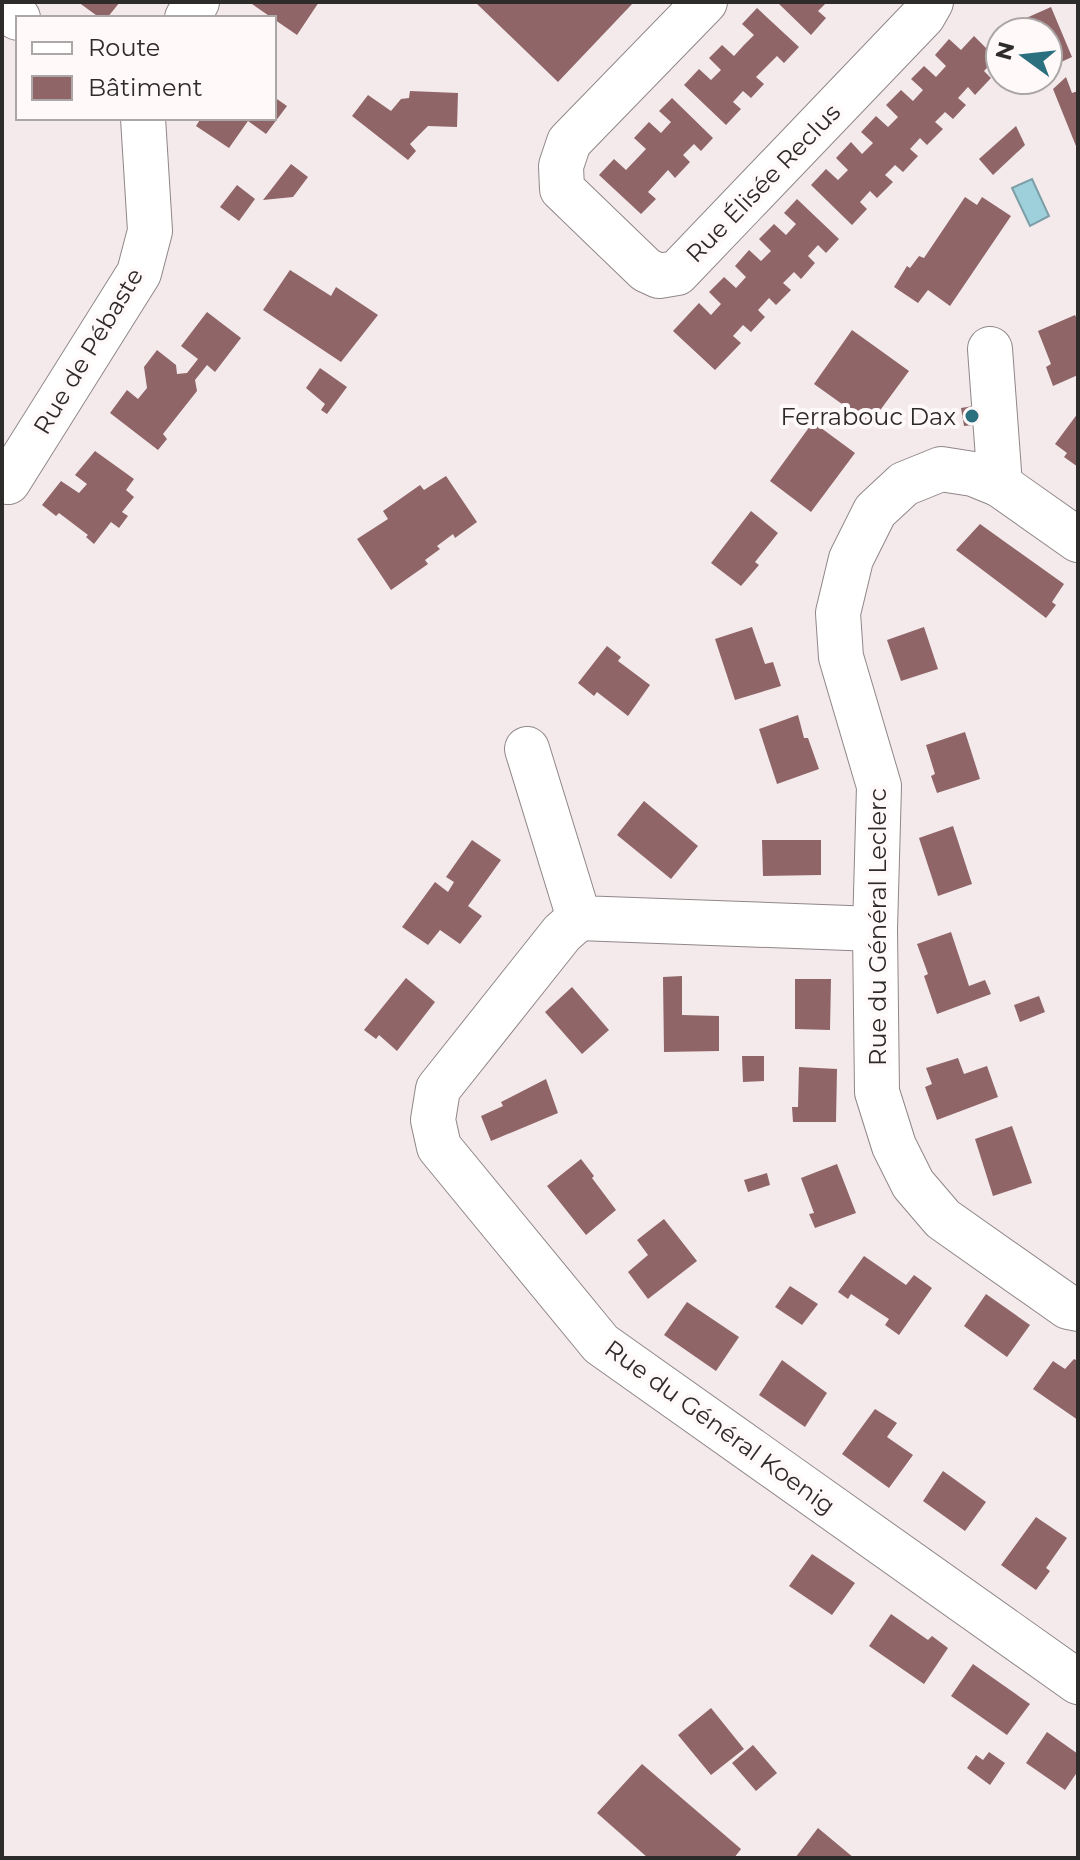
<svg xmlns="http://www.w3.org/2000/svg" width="1080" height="1860" viewBox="0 0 1080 1860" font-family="Montserrat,sans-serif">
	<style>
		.water { fill: #9dd0db; stroke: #7c9ea6; stroke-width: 2 }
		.building { fill: #8f6568 }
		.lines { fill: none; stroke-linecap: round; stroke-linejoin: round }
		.minor-casing { stroke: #908788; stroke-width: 46 }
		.minor { stroke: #fff; stroke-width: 44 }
		.poi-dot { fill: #2a707e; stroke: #fff9f9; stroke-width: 3 }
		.labels { text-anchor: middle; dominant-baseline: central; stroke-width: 8; stroke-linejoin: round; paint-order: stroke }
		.street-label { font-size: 24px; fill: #2e2b2b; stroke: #fff9f9 }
		.poi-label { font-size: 24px; fill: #2e2b2b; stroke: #fff9f9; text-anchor: end }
	</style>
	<rect width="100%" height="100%" fill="#f4eaeb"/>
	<polygon class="water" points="1032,179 1049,216 1030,226 1012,188"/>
	<g class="building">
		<polygon points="78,2 120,2 107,18 100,18"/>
		<polygon points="249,2 319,2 297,35"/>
		<polygon points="475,2 634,2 558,82"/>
		<polygon points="777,2 827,2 818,11 826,18 811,35"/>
		<polygon points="1051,7 1072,57 1048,68 1048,32 1008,32 1006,27"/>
		<polygon points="757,8 799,47 784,63 777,56 756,77 764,84 751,98 743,91 733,102 741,109 726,125 684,85 699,69 711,80 721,70 709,58 722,45 734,56 744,45 754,35 742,24"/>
		<polygon points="974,36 996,58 984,71 991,78 975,95 968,87 958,98 966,105 953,119 945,112 935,122 943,129 927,145 920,138 910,149 918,156 903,172 895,165 885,175 893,182 877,198 870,191 860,202 867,209 852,225 811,185 826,169 838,180 848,170 836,158 851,142 862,154 873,143 861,132 876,116 888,127 898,117 886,105 901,90 913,101 923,90 911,79 924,66 936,77 946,66 935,55 949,39 961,50"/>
		<polygon points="1066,77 1072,93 1078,91 1078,151 1053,89"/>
		<polygon points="410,91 458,93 457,127 428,126 410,144 416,151 408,160 352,116 368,95 391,111 401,99 409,98"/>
		<polygon points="274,97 287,106 266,134 248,121 229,148 196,126 201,118 274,118"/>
		<polygon points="672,98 713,138 701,151 694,144 683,155 690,162 675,178 668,170 648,192 656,199 641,214 599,175 614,159 626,170 646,149 634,138 649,122 661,133 671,122 659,111"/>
		<polygon points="1016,126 1025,145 993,175 979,159"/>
		<polygon points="291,164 308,177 293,197 263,200"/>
		<polygon points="237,185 255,199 239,221 220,207"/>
		<polygon points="965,197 977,205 982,197 1011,216 950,306 928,290 918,303 894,287 907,266 910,268 919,256 924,258"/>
		<polygon points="797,199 839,239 826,253 818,245 808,256 815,263 801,279 794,272 783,283 791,290 776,305 769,298 758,310 765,317 751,332 743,325 733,336 741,343 715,370 673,331 699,303 711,315 721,304 709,292 724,277 736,288 746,277 735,266 749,250 761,261 771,251 759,239 774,224 786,235 796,224 784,213"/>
		<polygon points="290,270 331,296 336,287 378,315 341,362 263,310"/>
		<polygon points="207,312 241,338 215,372 207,365 195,380 197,391 163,434 167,439 158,450 110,413 127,390 138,399 147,388 144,367 157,350 176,365 177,374 187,373 198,359 181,346"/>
		<polygon points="1075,315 1078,321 1078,375 1053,386 1046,367 1051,364 1038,331"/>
		<polygon points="852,330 909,371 870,424 814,384"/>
		<polygon points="320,368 347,387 327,414 321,410 325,404 306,388"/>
		<polygon points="979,405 982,424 964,426 961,408"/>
		<polygon points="1078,413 1078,467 1064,457 1067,453 1055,444"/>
		<polygon points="813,422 855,453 811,512 770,481"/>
		<polygon points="95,451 134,479 126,490 134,497 122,512 128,516 119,528 111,522 94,544 86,537 88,535 59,513 56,516 42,505 61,481 79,493 87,484 75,475"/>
		<polygon points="446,476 477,522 455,538 453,534 437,546 440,549 425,560 428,564 391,590 357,539 388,519 383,511 420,485 424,490"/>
		<polygon points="751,511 778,533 755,562 759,565 741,586 711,563"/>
		<polygon points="980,524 1064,584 1052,602 1056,605 1046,618 956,550"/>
		<polygon points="752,627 765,664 773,662 781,686 735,700 715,639"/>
		<polygon points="924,627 938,669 901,681 887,640"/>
		<polygon points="607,646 621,657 618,661 650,685 628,716 597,692 594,696 578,683"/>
		<polygon points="798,715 804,738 808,738 819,769 777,784 759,729"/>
		<polygon points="965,732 980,779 937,793 931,776 935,774 926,745"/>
		<polygon points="644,801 698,846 671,879 617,835"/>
		<polygon points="953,826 972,884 938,896 919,838"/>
		<polygon points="472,840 501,860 468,906 482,916 460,944 440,930 428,945 402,927 435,882 448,892 454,882 446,877"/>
		<polygon points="762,840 821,840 821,875 763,876"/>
		<polygon points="951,932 969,986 985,980 991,994 937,1014 924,976 928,974 917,944"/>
		<polygon points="682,976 682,1015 719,1016 719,1051 664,1052 663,977"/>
		<polygon points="406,978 435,1002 397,1051 379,1035 376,1039 364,1030"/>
		<polygon points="795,979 831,979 830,1030 795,1029"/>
		<polygon points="572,987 609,1030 582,1054 545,1012"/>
		<polygon points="1039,996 1045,1012 1020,1022 1014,1005"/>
		<polygon points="742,1056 764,1056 764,1081 743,1082"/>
		<polygon points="958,1058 964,1074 987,1066 998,1097 937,1120 925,1087 932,1084 926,1068"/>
		<polygon points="799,1067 837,1069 836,1122 793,1122 792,1107 798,1107"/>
		<polygon points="546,1079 558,1113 491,1141 481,1116 503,1106 501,1102"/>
		<polygon points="1012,1126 1032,1183 993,1196 975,1139"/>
		<polygon points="581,1159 594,1176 592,1178 616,1210 586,1235 547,1186"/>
		<polygon points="837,1164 856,1213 815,1228 809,1214 814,1213 801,1178"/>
		<polygon points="767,1173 770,1185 748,1192 744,1180"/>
		<polygon points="664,1219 697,1261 648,1299 628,1272 648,1255 637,1240"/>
		<polygon points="864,1256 906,1285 914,1275 932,1288 899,1335 885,1325 889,1319 851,1294 848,1299 838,1292"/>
		<polygon points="790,1286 818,1304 802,1325 775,1307"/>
		<polygon points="986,1294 1030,1325 1007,1357 964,1326"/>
		<polygon points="687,1302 739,1337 716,1371 664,1335"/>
		<polygon points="1074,1359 1078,1361 1078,1420 1033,1389 1053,1361 1065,1369"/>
		<polygon points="782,1360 827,1393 805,1427 759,1395"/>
		<polygon points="875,1409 897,1423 887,1437 913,1455 889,1488 842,1454"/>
		<polygon points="943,1471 986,1502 965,1531 923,1501"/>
		<polygon points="1036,1517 1067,1538 1046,1568 1050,1571 1036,1590 1001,1565"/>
		<polygon points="812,1554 855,1583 832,1615 789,1586"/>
		<polygon points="891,1614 928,1640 932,1636 948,1648 924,1684 869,1646"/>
		<polygon points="973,1664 1030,1704 1007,1735 951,1696"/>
		<polygon points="711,1708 744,1749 711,1775 678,1735"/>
		<polygon points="1047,1732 1078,1754 1078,1771 1065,1790 1026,1763"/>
		<polygon points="753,1745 777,1773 756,1791 732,1763"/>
		<polygon points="989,1752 1005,1763 990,1785 967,1768 976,1755 983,1760"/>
		<polygon points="642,1764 741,1849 734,1858 648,1858 597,1813"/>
		<polygon points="818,1828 854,1858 795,1858"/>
	</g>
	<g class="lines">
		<g class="minor-casing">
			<g id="minor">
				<polyline points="705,2 569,142 561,166 562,189 646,270 659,276 677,273 923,16 931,2"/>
				<polyline points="2,9 18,18"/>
				<polyline points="187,18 197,2"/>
				<polyline points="990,349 1000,485 973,474 941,469 904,484 875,511 851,559 838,613 841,657 879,786 875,929 877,1092 894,1146 913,1184 943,1219 1068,1307 1078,1309"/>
				<polyline points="8,482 139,273 150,231 143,118"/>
				<polyline points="1000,485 1078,540"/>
				<polyline points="527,749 579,918 875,929"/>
				<polyline points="579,918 562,933 438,1089 433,1120 439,1147 601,1344 1078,1682"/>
			</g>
		</g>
		<use href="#minor" class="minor"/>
	</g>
	<circle class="poi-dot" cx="972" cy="416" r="8"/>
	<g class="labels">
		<g class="street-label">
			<text transform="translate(763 183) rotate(-46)">Rue Élisée Reclus</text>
			<text transform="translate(88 351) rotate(-59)">Rue de Pébaste</text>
			<text transform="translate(877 927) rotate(-90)">Rue du Général Leclerc</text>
			<text transform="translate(720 1427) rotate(36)">Rue du Général Koenig</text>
		</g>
		<g class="poi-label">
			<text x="956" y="416">Ferrabouc Dax</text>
		</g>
	</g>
	<rect width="1080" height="1860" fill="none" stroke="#2e2b2b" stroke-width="8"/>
	<rect x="16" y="16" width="260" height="104" fill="#fff9f9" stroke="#aba7a7" stroke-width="2"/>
	<rect x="32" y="42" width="40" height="12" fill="#ffffff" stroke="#aba7a7" stroke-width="2"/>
	<text x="88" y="56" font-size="24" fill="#2e2b2b">Route</text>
	<rect x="32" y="76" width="40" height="24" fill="#8f6568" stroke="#aba7a7" stroke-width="2"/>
	<text x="88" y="96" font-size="24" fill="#2e2b2b">Bâtiment</text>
	<g transform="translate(1024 56) rotate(285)"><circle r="38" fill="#fff9f9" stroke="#aba7a7" stroke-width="2"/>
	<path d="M0-6L14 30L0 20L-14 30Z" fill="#2a707e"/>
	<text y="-12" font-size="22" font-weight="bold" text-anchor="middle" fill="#2e2b2b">N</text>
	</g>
</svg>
